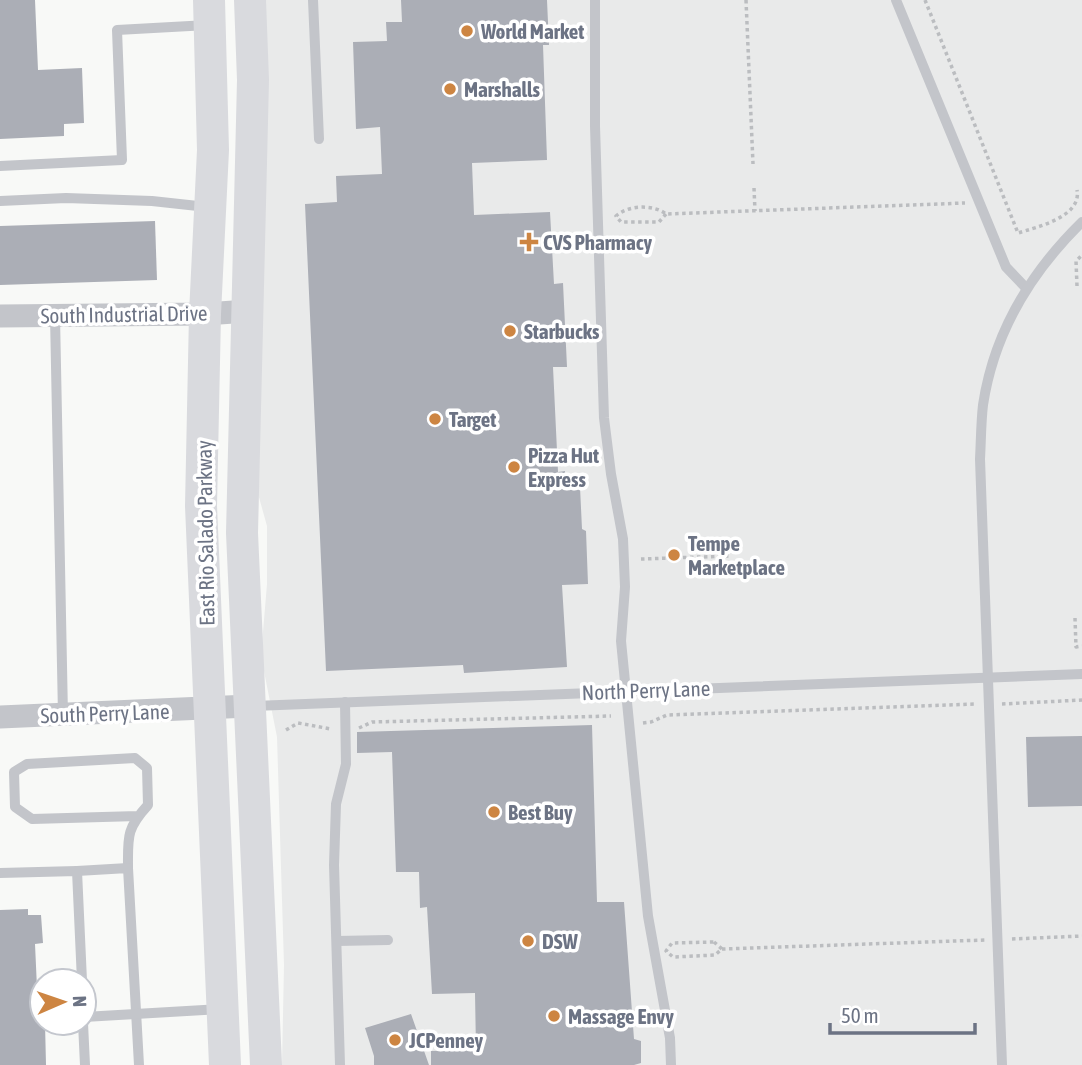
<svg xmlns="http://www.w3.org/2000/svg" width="1082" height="1065" viewBox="0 0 1082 1065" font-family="'Asap Condensed',sans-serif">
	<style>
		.built { fill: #e9eaea }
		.building { fill: #abaeb6 }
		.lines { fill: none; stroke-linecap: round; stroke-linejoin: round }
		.path { stroke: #bbbdc0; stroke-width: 3.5; stroke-dasharray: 3.5 3.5; stroke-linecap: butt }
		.lane { stroke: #c3c5ca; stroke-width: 10 }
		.street { stroke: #c3c5ca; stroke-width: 23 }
		.secondary { stroke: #d9dade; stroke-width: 32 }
		.poi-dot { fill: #cd8542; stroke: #fff; stroke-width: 2.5 }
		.labels { text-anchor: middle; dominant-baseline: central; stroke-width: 7; stroke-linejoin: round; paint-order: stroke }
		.poi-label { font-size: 21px; font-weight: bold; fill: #6c7384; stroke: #fff; text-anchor: start }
		.street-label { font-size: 21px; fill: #6c7384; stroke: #fff }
	</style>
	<rect width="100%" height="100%" fill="#f8f9f7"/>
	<polygon class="built" points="262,0 1082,0 1082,1065 282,1065 284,965 277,737 261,656 267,584 267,526 255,483"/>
	<g class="building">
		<polygon points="0,0 35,0 38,70 82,68 84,123 64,124 64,136 0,139"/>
		<polygon points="401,0 547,0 549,45 543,45 547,160 472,163 474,215 550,212 554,284 563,283 567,367 553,367 558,472 565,471 565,488 580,487 582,529 586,531 588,584 562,585 567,667 464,673 463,665 326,671 305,204 337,202 336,176 382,174 380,127 356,129 353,42 387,41 386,22 402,22"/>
		<polygon points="155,221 157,280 0,285 0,226"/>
		<polygon points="592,725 597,902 624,902 634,1039 641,1041 641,1063 634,1065 431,1065 431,1051 476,1050 475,993 432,994 427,907 420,908 419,872 396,872 392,752 357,753 357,732"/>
		<polygon points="1082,736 1082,806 1028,807 1026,737"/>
		<polygon points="28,909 28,915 41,915 43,943 35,944 38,1010 42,1009 42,1023 45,1023 46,1065 0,1065 0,910"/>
		<polygon points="411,1014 429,1065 374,1065 374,1056 365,1028"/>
	</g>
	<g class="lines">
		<g class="path">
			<polyline points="746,0 753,164"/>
			<path d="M925,0L1018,233C1037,227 1082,217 1077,190"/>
			<polyline points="754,188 755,211"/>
			<path d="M666,214L659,222H621L616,216C628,205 653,204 666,214L965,203"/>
			<polyline points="1077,286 1076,261 1082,255"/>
			<polyline points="641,559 730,556"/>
			<polyline points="1075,618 1076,647 1082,646"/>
			<polyline points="1002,704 1082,700"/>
			<polyline points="643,723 651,722 667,715 975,704"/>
			<polyline points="359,728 372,722 611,716"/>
			<polyline points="286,730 298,723 331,729"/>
			<polyline points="1012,939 1082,936"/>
			<polygon points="714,942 722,949 715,955 673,957 666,951 672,943"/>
			<polyline points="722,949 985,940"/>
		</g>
		<g class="lane">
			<polyline points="313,0 319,139"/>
			<polyline points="595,0 595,126 604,418 611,474 623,539 625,587 621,641 648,916 670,1038 671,1065"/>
			<polyline points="896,0 1006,267 1026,288"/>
			<polyline points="0,166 122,160 117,30 208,25"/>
			<polyline points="0,201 66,198 152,201 207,207"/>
			<polyline points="55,316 63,715"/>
			<polyline points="252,706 1082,674"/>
			<path d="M128,868C128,837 126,829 148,805L147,768L135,758L27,764L14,772L15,807L32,819L138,816"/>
			<polyline points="77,871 128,868 139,1065"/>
			<polyline points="0,873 77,871 82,981"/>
			<polyline points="337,941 388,940"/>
			<polyline points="84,1017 221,1009"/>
			<polyline points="83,1023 85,1065"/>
			<polyline points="340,1065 334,865 336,804 346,764 345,702"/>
			<path d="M1002,1065L980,459C981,441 981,422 983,405C994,332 1031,272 1082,222"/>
		</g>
		<g class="street">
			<polyline points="0,316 205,314 248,311"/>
			<polyline points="0,717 249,706"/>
		</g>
		<g class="secondary">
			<polyline points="209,0 213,150 205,314 201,506 225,1065"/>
			<polyline points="250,0 253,80 242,533 266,1065"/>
		</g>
	</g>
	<g class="poi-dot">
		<circle cx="467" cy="31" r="7"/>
		<circle cx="450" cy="89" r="7"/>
		<path d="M525.5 231.5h7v7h7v7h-7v7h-7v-7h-7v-7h7z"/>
		<circle cx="510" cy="331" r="7"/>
		<circle cx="435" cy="419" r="7"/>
		<circle cx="514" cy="467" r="7"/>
		<circle cx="674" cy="555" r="7"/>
		<circle cx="494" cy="812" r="7"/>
		<circle cx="528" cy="941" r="7"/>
		<circle cx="554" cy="1016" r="7"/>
		<circle cx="395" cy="1040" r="7"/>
	</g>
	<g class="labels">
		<g class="poi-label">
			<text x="481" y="31">World Market</text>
			<text x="464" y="89">Marshalls</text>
			<text x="543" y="242">CVS Pharmacy</text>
			<text x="524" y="331">Starbucks</text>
			<text x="449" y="419">Target</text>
			<text x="528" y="455">Pizza Hut<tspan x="528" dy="24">Express</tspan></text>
			<text x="688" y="543">Tempe<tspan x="688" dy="24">Marketplace</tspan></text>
			<text x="508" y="812">Best Buy</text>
			<text x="542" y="941">DSW</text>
			<text x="568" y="1016">Massage Envy</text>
			<text x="409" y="1040">JCPenney</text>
		</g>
		<g class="street-label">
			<text transform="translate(124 314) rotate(-1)">South Industrial Drive</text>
			<text transform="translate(205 533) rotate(-91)">East Rio Salado Parkway</text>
			<text transform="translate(646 690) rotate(-2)">North Perry Lane</text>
			<text transform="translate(105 713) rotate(-2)">South Perry Lane</text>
		</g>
	</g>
	<g transform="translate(63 1002) rotate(88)"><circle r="33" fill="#ffffff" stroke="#c4c7ce" stroke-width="2"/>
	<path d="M0-5L12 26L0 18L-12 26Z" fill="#cd8542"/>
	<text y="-10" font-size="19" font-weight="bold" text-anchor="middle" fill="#6c7384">N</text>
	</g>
	<path d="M830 1023v10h145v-10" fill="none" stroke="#6c7384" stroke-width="3.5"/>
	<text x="841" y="1023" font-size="21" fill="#6c7384" stroke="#ffffff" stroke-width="5" paint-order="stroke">50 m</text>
</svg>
